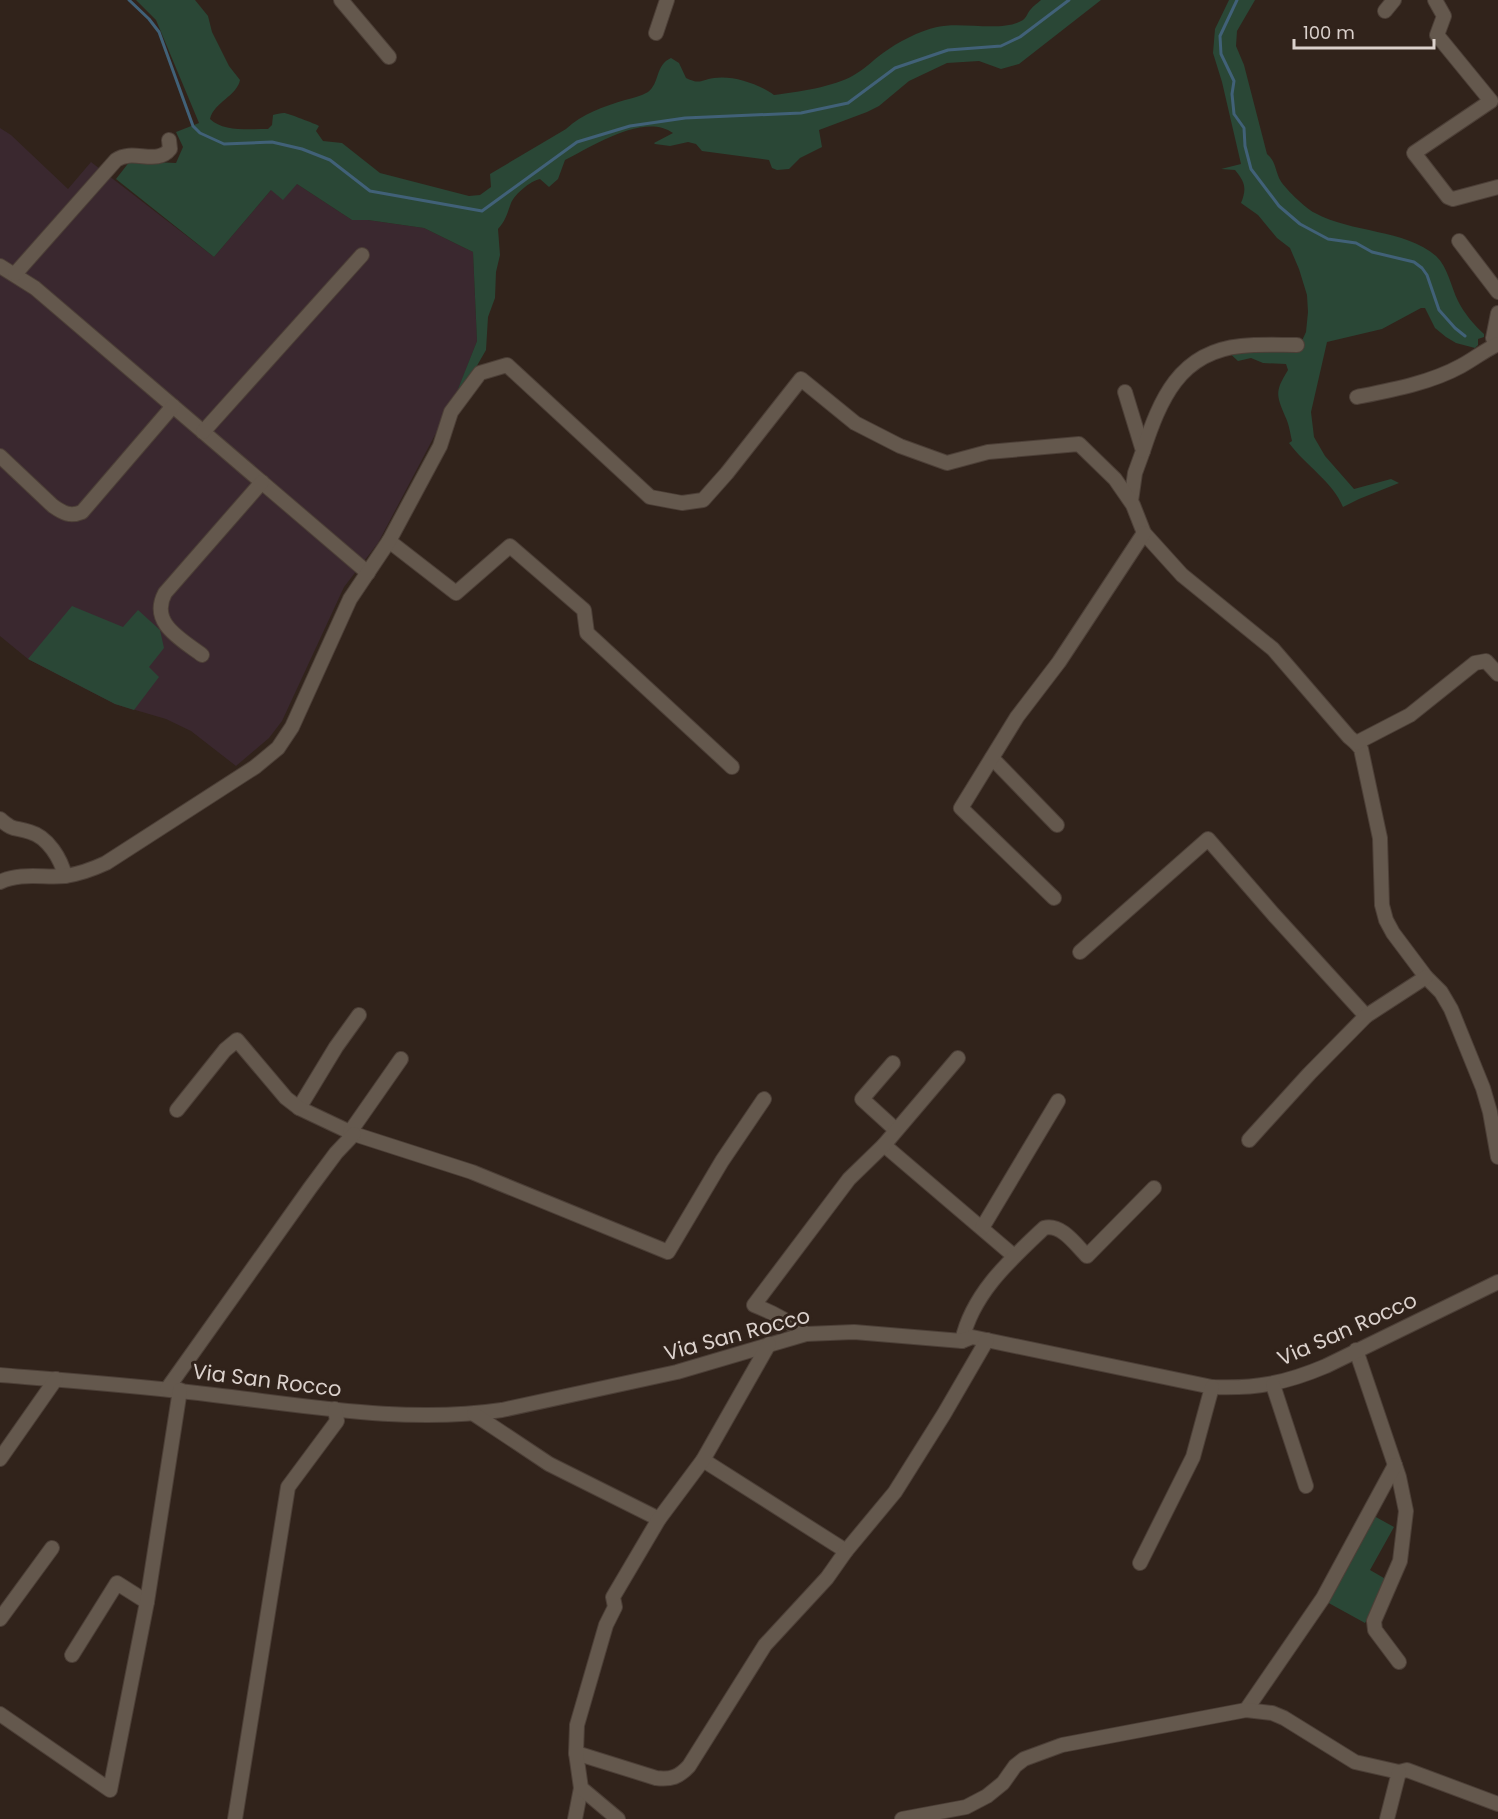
<svg xmlns="http://www.w3.org/2000/svg" width="1498" height="1819" viewBox="0 0 1498 1819" font-family="Poppins,sans-serif">
	<style>
		.industrial { fill: #3a282f }
		.green { fill: #2a4736 }
		.lines { fill: none; stroke-linecap: round; stroke-linejoin: round }
		.stream { stroke: #416178; stroke-width: 3 }
		.minor-casing { stroke: #4c3f37; stroke-width: 16 }
		.minor { stroke: #64584d; stroke-width: 14 }
		.labels { text-anchor: middle; dominant-baseline: central; stroke-width: 6; stroke-linejoin: round; paint-order: stroke }
		.street-label { font-size: 21px; fill: #dbd1cc; stroke: #31231b }
	</style>
	<rect width="100%" height="100%" fill="#31231b"/>
	<polygon class="industrial" points="0,128 11,135 68,189 91,162 214,257 271,190 297,184 352,220 368,220 424,228 473,252 477,341 456,395 378,543 344,587 282,721 269,738 236,766 191,731 166,719 115,704 28,659 0,636"/>
	<g class="green">
		<path d="M136,0H195L208,16L212,32L229,66L240,80C237,96 214,102 210,119C223,132 250,129 268,129L272,125L273,115C277,114 280,113 284,113C287,113 316,124 319,126L316,131L323,141L342,143L380,173L469,196L480,195L491,187L490,174L566,129C583,113 603,107 625,100C633,98 641,96 648,92C660,83 655,65 671,58L679,63L686,78C701,85 700,80 714,78C733,75 759,84 774,95C797,92 834,87 854,75C865,69 873,60 883,53C898,42 919,31 937,27C962,21 1002,33 1023,20C1027,17 1027,13 1031,9C1033,6 1038,3 1041,0H1101L1019,64L1001,69L979,61L947,63L909,81L879,106L867,112L819,130L822,147L800,158L789,169L777,170L772,168L769,160L702,151L696,144L688,142L670,146L655,144L654,143L673,133C644,112 591,147 565,160L558,179L549,187L540,179C530,181 515,194 511,203C507,214 506,220 498,229L500,255L496,272L495,298L488,317L486,350L463,390L456,394L477,341L473,252L424,228L368,220H352L297,184L283,200L271,190L214,257L116,179L130,161L176,163L183,147L176,132L199,123L156,20Z"/>
		<path d="M1229,0H1255L1237,31L1236,46L1244,65L1267,154C1275,161 1275,168 1279,178C1283,187 1305,208 1315,213C1351,233 1405,229 1436,256C1448,267 1451,287 1458,301C1464,313 1474,325 1484,334V337L1478,339V345L1475,348L1456,343L1446,337L1435,328L1425,308H1421L1382,329L1327,342L1311,412L1314,437L1325,456L1354,489L1391,479L1399,483L1359,499L1343,507C1333,482 1305,465 1289,443L1292,441C1290,432 1289,424 1285,416C1276,395 1275,391 1288,370L1286,364L1263,363L1251,358L1238,361L1226,350L1300,345L1306,332L1308,312L1307,295L1299,269L1290,248L1277,238L1258,215L1241,203C1247,188 1245,182 1235,170L1221,169L1241,164L1222,82L1213,53L1215,29Z"/>
		<polygon points="72,606 123,627 138,610 160,630 164,648 149,667 159,677 134,710 115,704 28,659"/>
		<polygon points="1374,1516 1394,1527 1370,1570 1389,1581 1365,1623 1325,1601"/>
	</g>
	<g class="lines">
		<g class="stream">
			<polyline points="129,0 149,19 159,32 193,126 200,133 224,144 272,142 302,149 330,160 370,191 482,211 577,142 630,126 685,118 801,113 848,103 895,68 948,50 1001,46 1020,37 1069,0"/>
			<polyline points="1237,0 1220,36 1221,54 1234,81 1232,94 1234,114 1244,128 1245,146 1251,169 1279,206 1300,224 1328,239 1356,243 1372,252 1414,262 1422,268 1427,275 1439,310 1455,328 1465,336"/>
		</g>
		<g class="minor-casing">
			<g id="minor">
				<polyline points="341,0 389,57"/>
				<polyline points="1435,0 1444,16 1437,35 1491,101 1414,153 1448,197 1453,199 1498,187"/>
				<polyline points="1385,11 1394,0"/>
				<polyline points="656,33 667,0"/>
				<polyline points="1459,241 1498,292"/>
				<polyline points="0,266 35,288 368,573"/>
				<path d="M15,274L116,160C133,148 157,166 170,149L169,140"/>
				<polyline points="1496,345 1493,338 1498,313"/>
				<polyline points="1125,392 1143,451 1135,473 1131,501"/>
				<path d="M1357,397C1392,390 1430,383 1461,366C1474,359 1485,350 1498,344"/>
				<polyline points="203,432 362,255"/>
				<path d="M1143,451C1160,400 1179,352 1241,346C1259,344 1278,345 1297,345"/>
				<path d="M0,456L53,506C63,513 70,517 82,512L173,406"/>
				<polyline points="389,541 456,593 510,546 584,610 587,633 732,767"/>
				<path d="M202,655C181,639 149,623 165,593L262,482"/>
				<polyline points="1356,743 1361,749 1380,838 1382,905 1386,920 1393,933 1426,977 1441,992 1451,1009 1483,1088 1490,1112 1498,1157"/>
				<polyline points="992,758 1057,825"/>
				<path d="M0,819C13,831 15,827 30,832C48,837 61,859 65,876"/>
				<path d="M0,882C20,872 44,878 65,876C80,874 93,869 106,863L255,767L278,748L292,727L350,599L389,541L440,446L451,412L480,373L507,365L650,497L682,503L703,500L727,473L801,379L855,423L900,446L947,463L988,452L1079,444L1115,479L1133,505L1144,533L1182,575L1273,649L1349,737L1356,743L1410,715L1475,663L1486,661L1498,674"/>
				<polyline points="1054,898 961,808 1017,717 1059,662 1144,533"/>
				<polyline points="1080,952 1208,839 1274,915 1366,1016"/>
				<polyline points="893,1063 862,1099 896,1130"/>
				<polyline points="299,1108 336,1047 359,1015"/>
				<polyline points="177,1110 225,1050 237,1040 286,1098 299,1108 354,1134 472,1172 668,1252 722,1161 764,1099"/>
				<polyline points="350,1132 401,1059"/>
				<polyline points="1249,1140 1309,1074 1366,1016 1426,977"/>
				<polyline points="884,1145 1014,1256"/>
				<polyline points="982,1228 1058,1101"/>
				<path d="M806,1334C789,1321 774,1313 754,1305L849,1179L884,1145L958,1058"/>
				<path d="M962,1341C972,1294 1010,1260 1044,1228C1061,1223 1076,1245 1087,1256L1154,1188"/>
				<polyline points="1356,1350 1399,1477 1406,1511 1400,1561 1374,1621 1375,1630 1399,1662"/>
				<path d="M0,1375C72,1381 143,1386 214,1395C309,1406 407,1424 502,1410L677,1372L806,1334L854,1332L962,1341L972,1337L1212,1387C1256,1389 1286,1383 1326,1366L1498,1282"/>
				<polyline points="1273,1385 1306,1486"/>
				<polyline points="167,1389 310,1188 336,1153 354,1134"/>
				<polyline points="474,1414 549,1464 659,1519"/>
				<polyline points="0,1459 56,1379"/>
				<polyline points="703,1460 846,1551"/>
				<polyline points="1140,1563 1193,1457 1212,1387"/>
				<polyline points="0,1619 52,1548"/>
				<polyline points="72,1655 117,1583 147,1602"/>
				<polyline points="1246,1710 1323,1598 1395,1465"/>
				<polyline points="0,1714 110,1790 147,1602 180,1390"/>
				<path d="M576,1753L656,1778C671,1780 679,1777 689,1766L765,1645L827,1578L846,1551L895,1492L944,1414L987,1340"/>
				<polyline points="235,1819 288,1487 337,1421 335,1409"/>
				<polyline points="575,1819 581,1788"/>
				<polyline points="618,1819 581,1788 576,1753 577,1725 606,1625 615,1607 613,1597 659,1519 703,1460 769,1344"/>
				<polyline points="902,1819 966,1807 987,1796 1003,1783 1015,1766 1024,1759 1062,1745 1246,1710 1272,1713 1284,1718 1355,1762 1399,1772 1407,1770 1498,1804"/>
				<polyline points="1387,1819 1399,1772"/>
			</g>
		</g>
		<use href="#minor" class="minor"/>
	</g>
	<g class="labels">
		<g class="street-label">
			<text transform="translate(1347 1329) rotate(-24)">Via San Rocco</text>
			<text transform="translate(737 1334) rotate(-15)">Via San Rocco</text>
			<text transform="translate(267 1380) rotate(7)">Via San Rocco</text>
		</g>
	</g>
	<path d="M1294 39v9h140v-9" fill="none" stroke="#dbd1cc" stroke-width="3"/>
	<text x="1303" y="39" font-size="18" fill="#dbd1cc" stroke="#31231b" stroke-width="4.5" paint-order="stroke">100 m</text>
</svg>
